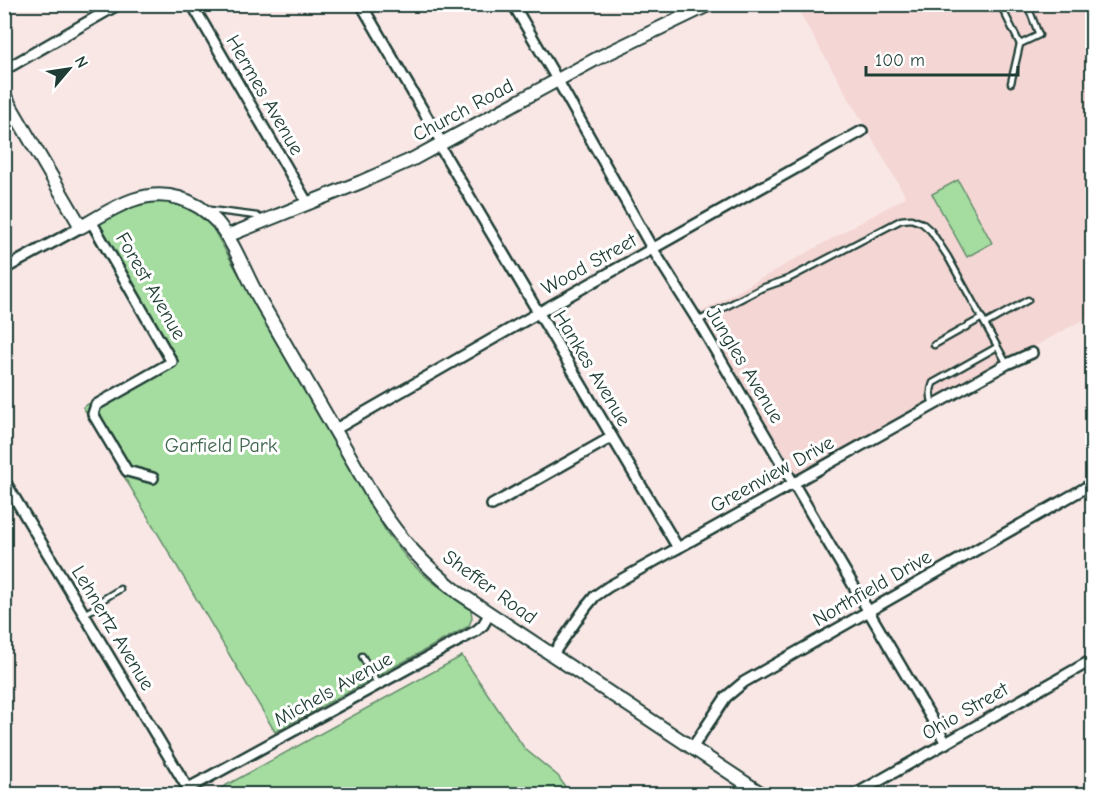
<svg xmlns="http://www.w3.org/2000/svg" width="1097" height="799" viewBox="0 0 1097 799" font-family="'Comic Neue',sans-serif">
	<style>
		.built { fill: #f4d6d4 }
		.green { fill: #a5dca0; stroke: #628c6a; stroke-width: 1.5 }
		.lines { fill: none; stroke-linecap: round; stroke-linejoin: round }
		.lane-casing { stroke: #1f3d34; stroke-width: 9 }
		.street-casing { stroke: #1f3d34; stroke-width: 14 }
		.secondary-casing { stroke: #1f3d34; stroke-width: 16 }
		.lane { stroke: #fff; stroke-width: 4.5 }
		.street { stroke: #fff; stroke-width: 9 }
		.secondary { stroke: #fff; stroke-width: 12 }
		.labels { text-anchor: middle; dominant-baseline: central; stroke-width: 6; stroke-linejoin: round; paint-order: stroke }
		.street-label { font-size: 20px; fill: #1f3d34; stroke: #fff }
		.park-label { font-size: 20px; fill: #40654f; stroke: #fff }
	</style>
	<rect width="100%" height="100%" fill="#f9e7e6"/>
	<filter id="ink" filterUnits="userSpaceOnUse"><feTurbulence type="fractalNoise" baseFrequency=".0167" numOctaves="2"/><feDisplacementMap in="SourceGraphic" scale="12" xChannelSelector="R" yChannelSelector="G"/><feConvolveMatrix kernelMatrix="1 2 1 2 8 2 1 2 1" color-interpolation-filters="sRGB"/></filter>
	<g filter="url(#ink)">
		<polygon class="built" points="795,5 1092,5 1092,315 797,476 701,312 906,197"/>
		<g class="green">
			<polygon points="958,180 992,243 967,257 932,194"/>
			<path d="M148,201C174,201 195,208 212,227L320,418L387,533L410,562L430,580L471,610L472,618L469,626L275,732L83,407L165,359L88,229L130,206Z"/>
			<polygon points="462,656 525,749 558,776 570,794 213,794 212,793"/>
		</g>
		<g class="lines">
			<g class="lane-casing">
				<g id="lane">
					<polyline points="1000,4 1020,44"/>
					<polyline points="1011,83 1020,44 1039,35 1027,4"/>
					<polyline points="210,210 257,216 263,220"/>
					<polyline points="698,321 762,288 788,279 901,220 911,219 922,223 931,231 948,257 1007,364"/>
					<polyline points="985,324 1028,300"/>
					<polyline points="934,345 982,318"/>
					<path d="M933,405C930,396 930,391 933,383L997,347"/>
					<polyline points="84,614 93,609 102,600 120,589"/>
					<polyline points="362,656 378,685"/>
				</g>
			</g>
			<g class="street-casing">
				<g id="street">
					<polyline points="192,4 308,204"/>
					<polyline points="361,4 442,143"/>
					<polyline points="513,4 558,81 652,248 698,321 946,743"/>
					<polyline points="4,70 119,4"/>
					<polyline points="439,145 678,548"/>
					<polyline points="91,221 172,362 96,405 93,414 127,471 153,478"/>
					<polyline points="4,269 81,227"/>
					<polyline points="334,430 538,313 862,131"/>
					<polyline points="4,480 191,794"/>
					<polyline points="492,505 612,437"/>
					<polyline points="553,654 586,607 595,596 608,587 1007,364 1032,353"/>
					<polyline points="692,748 726,697 744,682 1092,484"/>
					<polyline points="187,789 476,631 483,625 490,613"/>
					<polyline points="856,794 1092,660"/>
				</g>
			</g>
			<g class="secondary-casing">
				<g id="secondary">
					<path d="M4,95L81,227C111,210 142,187 179,198C193,202 207,211 217,222C236,245 246,276 261,302C299,369 338,436 377,503C401,541 424,565 459,593L762,794"/>
					<polyline points="227,236 361,182 413,159 598,58 710,4"/>
				</g>
			</g>
			<use href="#lane" class="lane"/>
			<use href="#street" class="street"/>
			<use href="#secondary" class="secondary"/>
		</g>
	</g>
	<g class="labels">
		<g class="street-label">
			<text transform="translate(265 95) rotate(60)">Hermes Avenue</text>
			<text transform="translate(463 110) rotate(-28)">Church Road</text>
			<text transform="translate(589 264) rotate(-29)">Wood Street</text>
			<text transform="translate(151 286) rotate(60)">Forest Avenue</text>
			<text transform="translate(745 365) rotate(59)">Jungles Avenue</text>
			<text transform="translate(592 368) rotate(59)">Hankes Avenue</text>
			<text transform="translate(772 474) rotate(-29)">Greenview Drive</text>
			<text transform="translate(490 587) rotate(36)">Sheffer Road</text>
			<text transform="translate(872 588) rotate(-30)">Northfield Drive</text>
			<text transform="translate(113 628) rotate(59)">Lehnertz Avenue</text>
			<text transform="translate(333 689) rotate(-29)">Michels Avenue</text>
			<text transform="translate(965 711) rotate(-30)">Ohio Street</text>
		</g>
		<g class="park-label">
			<text x="221" y="445">Garfield Park</text>
		</g>
	</g>
	<rect width="1097" height="799" fill="none" stroke="#fff" stroke-width="24"/>
	<rect x="12" y="12" width="1073" height="775" fill="none" stroke="#1f3d34" stroke-width="2" filter="url(#ink)"/>
	<g transform="translate(69 69) rotate(61)" stroke="#ffffff" stroke-width="4.5" paint-order="stroke">
	<path d="M0-4.5L10 22L0 15L-10 22Z" fill="#1f3d34"/>
	<text y="-9" font-size="16" font-weight="bold" text-anchor="middle" fill="#1f3d34">N</text>
	</g>
	<path d="M866 66v9h152v-9" fill="none" stroke="#1f3d34" stroke-width="3"/>
	<text x="875" y="66" font-size="18" fill="#1f3d34" stroke="#ffffff" stroke-width="4.5" paint-order="stroke">100 m</text>
</svg>
